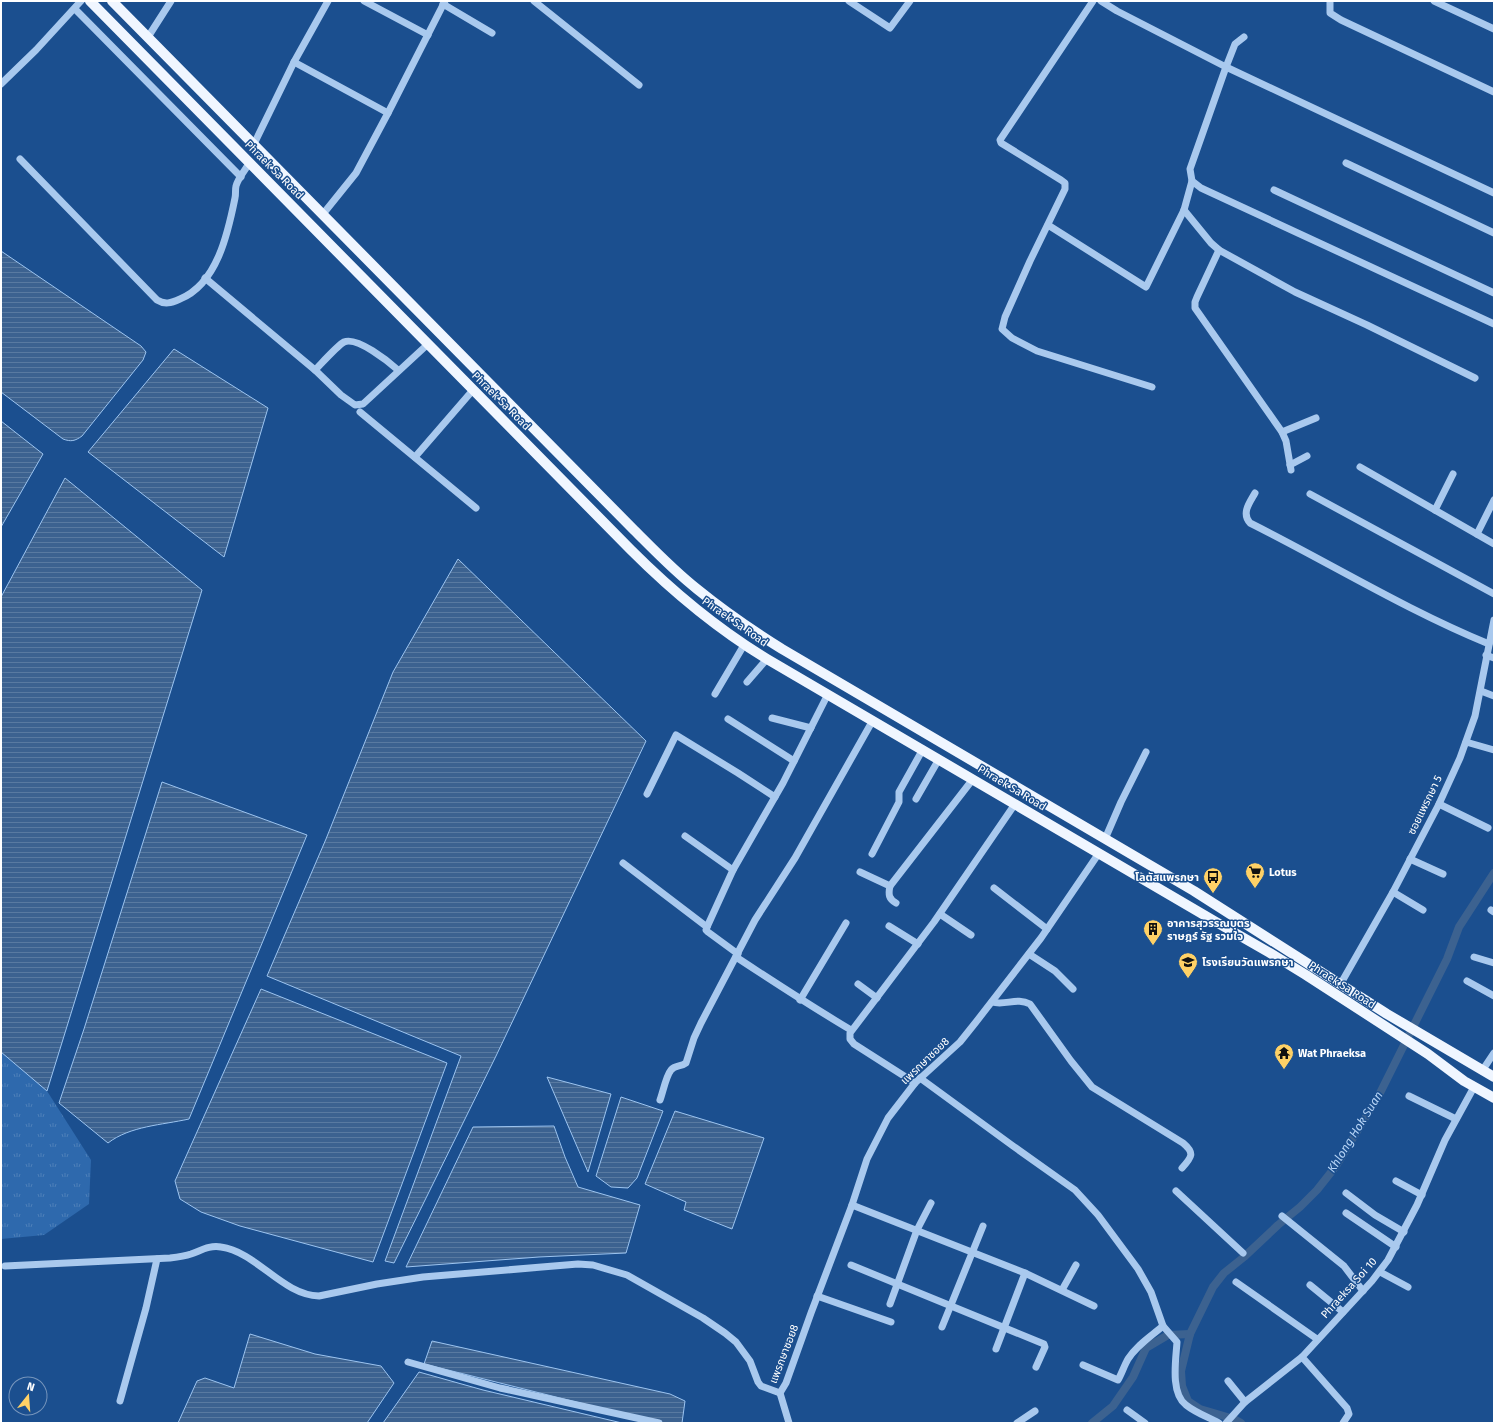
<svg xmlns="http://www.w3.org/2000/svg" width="1495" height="1424" viewBox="0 0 1495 1424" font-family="'Fira Sans','Noto Sans Thai',sans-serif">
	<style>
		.grass { fill: url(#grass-tufts) }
		.water { fill: url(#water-rules); stroke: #9cc4f0 }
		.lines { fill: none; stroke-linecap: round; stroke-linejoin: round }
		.canal { stroke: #3c6290; stroke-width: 8 }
		.minor { stroke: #a9c9ee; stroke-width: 7 }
		.major { stroke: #f0f6ff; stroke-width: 10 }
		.labels { text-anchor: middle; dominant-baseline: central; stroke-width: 3; stroke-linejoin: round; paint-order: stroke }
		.street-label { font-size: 11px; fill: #fff; stroke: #1b4f8f }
		.poi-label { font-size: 11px; font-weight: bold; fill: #fff; stroke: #1b4f8f; text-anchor: start }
		.water-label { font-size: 12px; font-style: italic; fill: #b5d3f5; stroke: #1b4f8f }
	</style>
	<defs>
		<pattern id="grass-tufts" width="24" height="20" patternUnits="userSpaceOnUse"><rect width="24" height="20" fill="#2e69ad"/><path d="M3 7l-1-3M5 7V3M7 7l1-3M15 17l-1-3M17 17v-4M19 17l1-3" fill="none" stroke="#4d80b9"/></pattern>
		<pattern id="water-rules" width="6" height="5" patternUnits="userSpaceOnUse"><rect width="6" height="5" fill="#3c6290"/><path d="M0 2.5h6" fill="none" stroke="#597aa1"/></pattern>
	</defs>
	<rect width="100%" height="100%" fill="#1b4f8f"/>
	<polygon class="grass" points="1,1047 47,1091 91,1160 89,1204 44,1235 1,1239"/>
	<g class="water">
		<path d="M1,251L141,346L146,352L143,360L82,436C75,441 71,442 63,439L1,392Z"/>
		<polygon points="174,349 268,408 224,557 88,452"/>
		<polygon points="1,421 43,454 1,527"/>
		<polygon points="65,478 202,590 47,1091 1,1052 1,597"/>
		<polygon points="458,559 646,741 496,1056 394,1263 385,1261 461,1056 267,976 326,839 393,672"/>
		<path d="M162,782L307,835L189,1119C162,1125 130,1126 108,1143L59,1103L84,1029Z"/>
		<polygon points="261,989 447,1063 373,1262 240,1226 201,1212 180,1199 175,1181"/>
		<polygon points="547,1077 611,1094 588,1172"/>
		<polygon points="621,1097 663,1111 637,1178 628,1188 611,1187 596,1176"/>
		<polygon points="675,1111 764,1138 732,1229 684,1210 686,1202 645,1184"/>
		<polygon points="554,1126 565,1157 578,1187 640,1205 626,1253 539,1257 406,1267 473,1127"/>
		<polygon points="250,1334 315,1354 381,1366 394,1383 367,1423 178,1423 197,1381 205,1378 234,1388"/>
		<polygon points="432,1341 670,1394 685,1401 682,1423 652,1423 652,1421 424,1364"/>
		<polygon points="419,1372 483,1390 622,1423 383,1423"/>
	</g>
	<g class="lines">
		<g class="canal">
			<polyline points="1092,1423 1113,1406 1133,1377 1146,1348 1168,1335 1190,1334"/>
			<polyline points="1241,1423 1234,1419 1200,1409 1188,1401 1182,1386 1181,1371 1190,1334 1213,1287 1224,1273 1244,1257 1278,1225 1300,1207 1317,1190 1336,1166 1378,1097 1447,959 1459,927 1494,873"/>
		</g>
		<g class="minor">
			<polyline points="364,1 428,35"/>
			<polyline points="534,1 639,85"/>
			<polyline points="849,1 890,28 910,1"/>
			<polyline points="1093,1 1000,140 1001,143 1061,180 1065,183 1065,189 1030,261 1005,317 1002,329 1012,338 1037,351 1152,387"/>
			<polyline points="1101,1 1117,11 1226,67 1494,193"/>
			<polyline points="1330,1 1330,13 1341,20 1494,92"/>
			<polyline points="1434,1 1494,29"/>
			<polyline points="443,4 492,33"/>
			<polyline points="75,9 241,177"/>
			<polyline points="148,37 171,1"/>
			<polyline points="1244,37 1235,44 1226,67 1190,169 1192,181 1201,188 1494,324"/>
			<polyline points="294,62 388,113"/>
			<polyline points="1,84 36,50 81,1"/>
			<polyline points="254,144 294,62 328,1"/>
			<path d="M20,159L157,300C165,305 171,303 180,299C217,284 228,233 235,198C236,194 235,190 236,186C238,178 246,169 250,162"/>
			<polyline points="1346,163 1494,233"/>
			<polyline points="1274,190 1494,293"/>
			<polyline points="1184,210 1211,243 1219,250 1295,292 1367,325 1475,378"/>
			<polyline points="323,214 356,173 388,113 445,1"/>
			<polyline points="1048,225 1146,287 1184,210 1192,181"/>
			<polyline points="1219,250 1197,297 1195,302 1195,308 1282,432 1286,441 1291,470"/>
			<polyline points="205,278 315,370 341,395 355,405 363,404 428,344"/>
			<path d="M315,370C321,364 338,345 344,342C357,336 389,362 398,370"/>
			<polyline points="360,412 476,508"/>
			<polyline points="1282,432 1316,418"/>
			<polyline points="415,457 473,390"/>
			<polyline points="1290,465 1307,456"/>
			<polyline points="1360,467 1494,544"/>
			<path d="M1255,493C1250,502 1241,513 1250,523C1330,563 1406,610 1489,644"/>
			<polyline points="1310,494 1494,594"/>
			<polyline points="1435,510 1453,474"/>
			<polyline points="1477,534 1494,500"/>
			<polyline points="1486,655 1494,658"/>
			<polyline points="747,682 767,659"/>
			<polyline points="1481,691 1494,696"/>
			<polyline points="715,694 744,645"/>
			<polyline points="772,718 811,728"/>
			<polyline points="728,719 794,761"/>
			<polyline points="1466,742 1494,750"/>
			<polyline points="647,794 676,735 738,773 775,797"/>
			<polyline points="916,799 939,759"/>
			<polyline points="1439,804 1488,828"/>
			<polyline points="685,836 733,870"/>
			<polyline points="1105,839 1121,802 1146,752"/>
			<polyline points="872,854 899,802 899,792 923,749"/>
			<polyline points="1410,859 1443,874"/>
			<polyline points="623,863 707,927"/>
			<polyline points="860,872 890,886 973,779"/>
			<path d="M890,886C888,895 889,899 896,903"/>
			<polyline points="994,888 1047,929"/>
			<polyline points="1393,892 1423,910"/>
			<polyline points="1491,910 1494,912"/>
			<polyline points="940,914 971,935"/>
			<polyline points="889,926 918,944"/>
			<polyline points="738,954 708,932 706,930 707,927 733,870 783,783 828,694"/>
			<polyline points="1029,954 1055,971 1073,989"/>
			<path d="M736,957C774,982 812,1007 851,1030"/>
			<polyline points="1474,957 1494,963"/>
			<polyline points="1467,981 1494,996"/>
			<polyline points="858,984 877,998"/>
			<polyline points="1340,985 1393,892 1439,804 1460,758 1475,716 1494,620"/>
			<polyline points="800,1000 846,923"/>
			<path d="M992,1002C1005,1006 1017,997 1030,1004L1071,1061L1092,1087L1183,1143C1195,1153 1192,1157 1182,1168"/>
			<polyline points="1482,1071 1494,1053"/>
			<path d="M920,1078L1013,1146L1075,1190L1098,1215L1138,1269L1151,1292L1163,1326L1177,1342C1176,1359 1170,1393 1186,1405C1196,1413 1208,1417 1219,1423"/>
			<polyline points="915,1083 854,1044 850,1039 850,1033 934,922 1015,804"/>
			<polyline points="1409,1096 1456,1119"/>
			<path d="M660,1100C663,1092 666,1076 671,1070C675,1065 681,1067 686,1063L694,1038L701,1023L755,920L795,858L873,720"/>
			<polyline points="1396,1181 1422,1195"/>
			<polyline points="1176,1191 1243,1253"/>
			<polyline points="1346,1193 1375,1215 1404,1232"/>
			<polyline points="852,1205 1025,1273 1094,1306"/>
			<polyline points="1346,1213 1396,1247"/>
			<polyline points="1282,1216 1344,1266 1363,1291"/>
			<polyline points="851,1265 1044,1344 1045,1347 1036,1367"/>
			<path d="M5,1266L170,1258C178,1257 185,1256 191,1254C202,1250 210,1245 221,1247C257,1252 282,1295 319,1296L377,1284L423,1277L578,1264L593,1265L627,1275L703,1318L725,1333L736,1342L750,1361L758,1382L761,1386L780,1393"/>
			<polyline points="1380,1272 1408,1287"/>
			<polyline points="1236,1282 1317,1339"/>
			<polyline points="1310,1285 1343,1312"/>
			<polyline points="1062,1290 1076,1265"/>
			<polyline points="817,1296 891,1322"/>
			<polyline points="890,1304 917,1230 931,1203"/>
			<polyline points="942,1327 983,1226"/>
			<polyline points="996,1349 1025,1273"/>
			<polyline points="408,1362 500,1388 659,1423"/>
			<path d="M1083,1365L1118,1380C1122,1373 1124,1366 1128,1359C1137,1345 1150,1337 1163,1326"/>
			<polyline points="1228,1381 1245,1402"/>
			<polyline points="120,1401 146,1308 157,1259"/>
			<polyline points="1127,1410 1145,1423"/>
			<polyline points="789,1423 780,1393 786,1383 811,1313 852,1205 867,1159 888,1118 915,1083 960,1042 976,1022 1041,938 1099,853"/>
			<polyline points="1017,1423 1035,1411"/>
			<polyline points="1226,1423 1245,1402 1302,1357"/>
			<polyline points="1343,1423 1349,1414 1347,1408 1302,1357 1372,1281 1388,1260 1417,1205 1445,1140 1474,1087"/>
		</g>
		<g class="major">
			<path d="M90,1L631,550C673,592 716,628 767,659L1216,922L1270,953L1306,975L1428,1054L1464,1081L1494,1098"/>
			<path d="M112,1L634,530C654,550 674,571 697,589C724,611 753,631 782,649L1194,891L1387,1014L1494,1077"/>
		</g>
	</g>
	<defs>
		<g id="supermarket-pin" transform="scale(1)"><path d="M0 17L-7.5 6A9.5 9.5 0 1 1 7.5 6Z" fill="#ffd166" stroke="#1b4f8f"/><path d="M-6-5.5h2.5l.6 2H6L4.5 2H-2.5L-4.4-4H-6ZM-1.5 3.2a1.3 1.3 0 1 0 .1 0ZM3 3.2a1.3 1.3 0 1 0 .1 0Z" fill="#111"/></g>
		<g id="bus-pin" transform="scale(1)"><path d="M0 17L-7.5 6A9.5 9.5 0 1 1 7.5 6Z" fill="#ffd166" stroke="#1b4f8f"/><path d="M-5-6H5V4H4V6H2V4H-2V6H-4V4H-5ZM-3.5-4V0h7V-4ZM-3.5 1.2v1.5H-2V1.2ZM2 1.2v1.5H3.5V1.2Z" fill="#111"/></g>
		<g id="building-pin" transform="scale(1)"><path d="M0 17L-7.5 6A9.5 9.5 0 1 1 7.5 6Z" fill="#ffd166" stroke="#1b4f8f"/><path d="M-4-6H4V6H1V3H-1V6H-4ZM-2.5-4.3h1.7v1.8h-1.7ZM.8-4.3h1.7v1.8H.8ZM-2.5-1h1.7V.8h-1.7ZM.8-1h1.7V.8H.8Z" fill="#111"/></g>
		<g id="school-pin" transform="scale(1)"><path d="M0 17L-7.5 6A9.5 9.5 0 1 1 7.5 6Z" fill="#ffd166" stroke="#1b4f8f"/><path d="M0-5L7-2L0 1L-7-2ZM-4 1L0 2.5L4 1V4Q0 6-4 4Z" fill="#111"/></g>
		<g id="temple-pin" transform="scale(1)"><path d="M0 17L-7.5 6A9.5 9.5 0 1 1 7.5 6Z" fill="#ffd166" stroke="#1b4f8f"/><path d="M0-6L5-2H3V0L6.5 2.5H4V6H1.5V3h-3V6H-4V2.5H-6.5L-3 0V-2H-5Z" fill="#111"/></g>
	</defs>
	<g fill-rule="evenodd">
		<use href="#supermarket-pin" x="1255" y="872"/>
		<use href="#bus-pin" x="1213" y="877"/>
		<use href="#building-pin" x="1153" y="929"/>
		<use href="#school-pin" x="1188" y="962"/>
		<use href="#temple-pin" x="1284" y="1053"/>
	</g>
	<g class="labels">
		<g class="street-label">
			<text transform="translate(274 170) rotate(45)">Phraek Sa Road</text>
			<text transform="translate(501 401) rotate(45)">Phraek Sa Road</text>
			<text transform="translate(735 622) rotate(35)">Phraek Sa Road</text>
			<text transform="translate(1012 788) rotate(31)">Phraek Sa Road</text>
			<text transform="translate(1425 805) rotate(-64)">ซอยแพรกษา 5</text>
			<text transform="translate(1342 985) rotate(33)">Phraek Sa Road</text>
			<text transform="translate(925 1061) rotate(-44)">แพรกษาซอย8</text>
			<text transform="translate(1349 1288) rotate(-48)">Phraeksa Soi 10</text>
			<text transform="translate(784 1354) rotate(-69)">แพรกษาซอย8</text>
		</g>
		<g class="poi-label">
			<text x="1269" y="872">Lotus</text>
			<text x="1199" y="877" text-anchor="end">โลตัสแพรกษา</text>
			<text x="1167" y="923">อาคารสุวรรณบุตร<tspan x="1167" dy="13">ราษฎร์ รัฐ รวมใจ</tspan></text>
			<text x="1202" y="962">โรงเรียนวัดแพรกษา</text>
			<text x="1298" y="1053">Wat Phraeksa</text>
		</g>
		<g class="water-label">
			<text transform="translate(1355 1132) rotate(-58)">Khlong Hok Suan</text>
		</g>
	</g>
	<rect width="1495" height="1424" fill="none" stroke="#ffffff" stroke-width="4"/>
	<g transform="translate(28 1396) rotate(17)"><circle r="19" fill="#1b4f8f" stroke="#7695bc"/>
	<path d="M0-3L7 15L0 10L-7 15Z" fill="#ffd166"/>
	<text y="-6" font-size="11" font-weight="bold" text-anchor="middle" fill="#ffffff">N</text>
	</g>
</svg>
